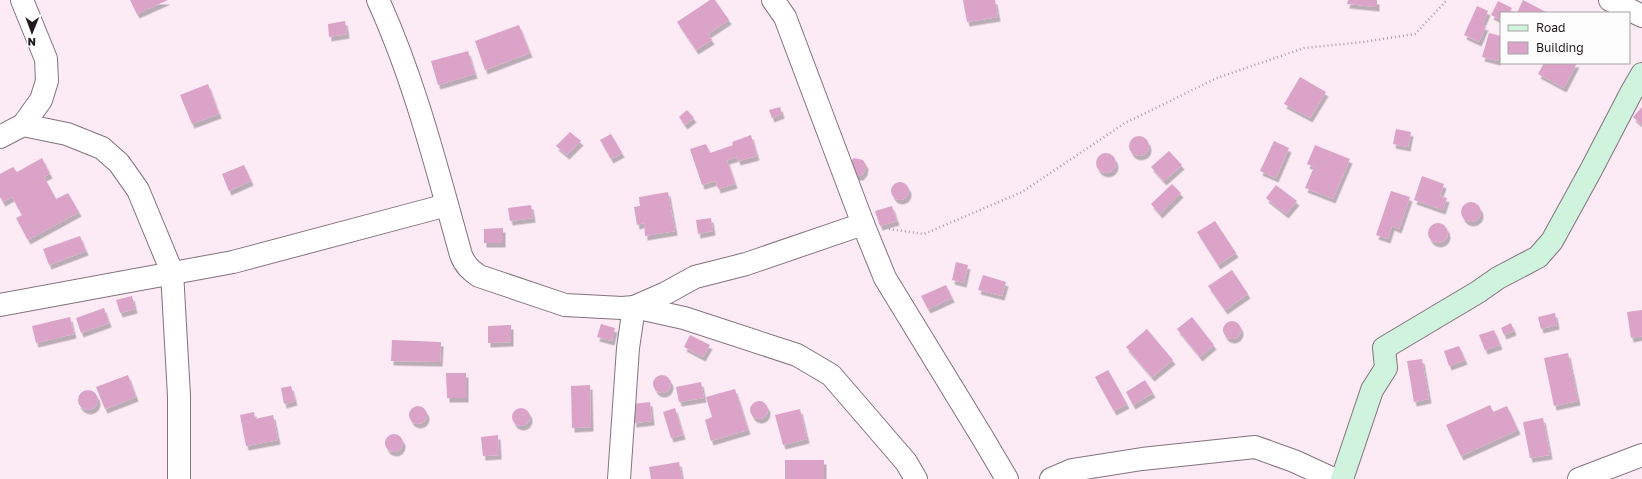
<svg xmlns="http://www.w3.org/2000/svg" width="1642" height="479" viewBox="0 0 1642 479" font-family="'Golos Text',sans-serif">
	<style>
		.building { fill: #dca3c9; filter: url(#shadow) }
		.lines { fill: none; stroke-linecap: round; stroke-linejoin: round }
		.street-casing { stroke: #83737d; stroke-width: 24 }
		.secondary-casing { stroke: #83737d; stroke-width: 24 }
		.path { stroke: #ac9ea6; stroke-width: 2.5; stroke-dasharray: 1 3; stroke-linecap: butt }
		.street { stroke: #fff; stroke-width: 22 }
		.secondary { stroke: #d0f3dd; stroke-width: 22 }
	</style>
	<defs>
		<filter id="shadow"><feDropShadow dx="2.5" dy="4.5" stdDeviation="0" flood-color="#0004"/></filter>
	</defs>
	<rect width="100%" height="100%" fill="#fceaf5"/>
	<g class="building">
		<polygon points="130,0 168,0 137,14"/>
		<polygon points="710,0 715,0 729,20 708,34 712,40 696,50 677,22"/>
		<polygon points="963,0 995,0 998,17 967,22"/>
		<polygon points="1348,0 1377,0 1377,7 1347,4"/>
		<polygon points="1523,0 1548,13 1517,13"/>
		<polygon points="1498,1 1512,8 1509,13 1501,13 1501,20 1491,15"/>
		<polygon points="1477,6 1488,11 1482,25 1486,26 1479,42 1464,35"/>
		<polygon points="345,21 347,34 329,37 328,24"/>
		<polygon points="519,25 530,53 485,70 475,41"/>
		<polygon points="1489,33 1501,36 1501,50 1498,61 1482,57"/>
		<polygon points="468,51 475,74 438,85 431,61"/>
		<polygon points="1544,63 1577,63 1564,88 1538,74"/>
		<polygon points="1300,77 1326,92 1310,118 1284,104"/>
		<polygon points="208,84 219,114 192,124 180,95"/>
		<polygon points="780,107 782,114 772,118 769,110"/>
		<polygon points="1642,107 1642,125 1633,117"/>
		<polygon points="687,110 694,118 685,125 679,117"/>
		<polygon points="1396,129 1411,132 1408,147 1393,144"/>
		<polygon points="570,132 581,141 567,155 556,146"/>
		<polygon points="611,134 622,153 611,159 600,140"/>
		<polygon points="751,135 757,156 738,161 737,157 727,160 735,184 718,189 716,181 702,185 690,149 706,144 710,153 733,145 732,142"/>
		<circle cx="1139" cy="146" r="10"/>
		<polygon points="1274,141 1289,148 1276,178 1260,171"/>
		<polygon points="1315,145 1350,159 1333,199 1305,188 1314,167 1307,164"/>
		<polygon points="1169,151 1182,165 1164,181 1151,167"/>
		<circle cx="1106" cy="163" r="10"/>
		<polygon points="42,158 50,174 44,177 56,199 68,193 79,212 28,240 16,218 22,215 12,197 3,202 0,197 0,174 13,167 17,172"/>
		<polygon points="854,158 863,160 866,165 865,171 861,176 854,176 849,162"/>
		<polygon points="244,165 251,181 229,191 222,174"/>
		<polygon points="1422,176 1444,184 1440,196 1447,198 1443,210 1414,200"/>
		<circle cx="900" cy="191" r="9"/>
		<polygon points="1172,184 1181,193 1160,214 1151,204"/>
		<polygon points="1276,185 1297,201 1286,214 1266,198"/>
		<polygon points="1391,191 1410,197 1399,229 1392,226 1388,239 1376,235"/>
		<polygon points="668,192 675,231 645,236 644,223 637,225 634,207 640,206 639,197"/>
		<circle cx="1471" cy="212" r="10"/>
		<polygon points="531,205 533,218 510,221 508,208"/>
		<polygon points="892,206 897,221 880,226 875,211"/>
		<polygon points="711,218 713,231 698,234 696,220"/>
		<polygon points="1215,221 1236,253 1218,265 1197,232"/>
		<circle cx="1438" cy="233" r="10"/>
		<polygon points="503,228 503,243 484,243 484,229"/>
		<polygon points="80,236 86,251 49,265 43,249"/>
		<polygon points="956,262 968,265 964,283 952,280"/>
		<polygon points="1232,270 1248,294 1225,310 1208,286"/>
		<polygon points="983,275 1006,282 1002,296 978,290"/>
		<polygon points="946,285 952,298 928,309 921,296"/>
		<polygon points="132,296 135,309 120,313 116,300"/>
		<polygon points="104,308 109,323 81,333 76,318"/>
		<polygon points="1642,310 1642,336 1631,338 1627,312"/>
		<polygon points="1555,313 1557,325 1541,329 1538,317"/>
		<polygon points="70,317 74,334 36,343 32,326"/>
		<polygon points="1192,317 1214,345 1200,357 1177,329"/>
		<circle cx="1232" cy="330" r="9"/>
		<polygon points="1511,323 1514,331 1504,335 1501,328"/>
		<polygon points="601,324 615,328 612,341 597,337"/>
		<polygon points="511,325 511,342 488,343 488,326"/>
		<polygon points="1147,329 1173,360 1152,377 1126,347"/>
		<polygon points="1494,330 1500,345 1485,350 1479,335"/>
		<polygon points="690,335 710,345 703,357 684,347"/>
		<polygon points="392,340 441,342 440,362 391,361"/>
		<polygon points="1459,346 1465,360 1449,366 1444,351"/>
		<polygon points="1568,353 1578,401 1554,406 1544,358"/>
		<polygon points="1422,359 1429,399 1414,402 1407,361"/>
		<polygon points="1108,370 1127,404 1114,411 1095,377"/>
		<polygon points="446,373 466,373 466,398 447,398"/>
		<circle cx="662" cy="384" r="9"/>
		<polygon points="128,375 136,397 105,409 96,387"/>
		<polygon points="1145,380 1153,393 1133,405 1126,392"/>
		<polygon points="701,382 704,398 679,402 676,387"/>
		<polygon points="590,385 591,427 572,428 571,386"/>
		<polygon points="291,386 295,401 284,404 281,388"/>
		<polygon points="735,389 748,430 711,441 705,420 712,417 706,397"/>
		<circle cx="88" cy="400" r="10"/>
		<circle cx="759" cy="410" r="9"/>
		<polygon points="650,402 652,421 634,423 632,404"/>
		<polygon points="1490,405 1493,412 1507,406 1518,430 1461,456 1446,425"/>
		<circle cx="418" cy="415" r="9"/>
		<circle cx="521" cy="417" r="9"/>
		<polygon points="675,408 683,435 671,438 663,412"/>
		<polygon points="800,409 807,439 783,445 775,415"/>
		<polygon points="254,412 255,419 273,415 278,440 246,446 240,415"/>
		<polygon points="1543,418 1550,455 1530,458 1523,422"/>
		<circle cx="394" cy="443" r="9"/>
		<polygon points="498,435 499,455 483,456 481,437"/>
		<rect x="785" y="460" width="39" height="19"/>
		<polygon points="679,462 682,479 651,479 649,467"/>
	</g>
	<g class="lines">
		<g class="street-casing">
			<g id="street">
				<path d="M378,0C415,81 437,169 461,255C465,265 470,270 479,276L565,305L622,308L634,307L684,318L797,355L831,375L906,462L916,479"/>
				<polyline points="773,0 785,17 863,224 885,278 984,440 1007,479"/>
				<polyline points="1610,0 1642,16"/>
				<polyline points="23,125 67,134 102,148 119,163 138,190 172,272 179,396 179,479"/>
				<polyline points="0,137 23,125 41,100 47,81 46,59 22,0"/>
				<polyline points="0,305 233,262 447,205"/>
				<polyline points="619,479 628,348 634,307 666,293 695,277 746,264 863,224"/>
				<polyline points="1051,479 1072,470 1142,459 1255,447 1294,461 1333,479"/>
				<polyline points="1579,479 1642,455"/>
			</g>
		</g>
		<g class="secondary-casing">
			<polyline id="secondary" points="1342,479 1372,390 1386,368 1384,348 1478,292 1498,278 1538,257 1552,241 1591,170 1631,93 1642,74"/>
		</g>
		<polyline class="path" points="889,229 924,234 1022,192 1125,123 1217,78 1304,48 1363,42 1415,34 1447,0"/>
		<use href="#street" class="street"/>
		<use href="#secondary" class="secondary"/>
	</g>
	<rect x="1500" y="12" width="130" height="52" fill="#fdfdfd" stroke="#a5a2a4"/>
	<rect x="1508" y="25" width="20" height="6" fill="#d0f3dd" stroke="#a5a2a4"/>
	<text x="1536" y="32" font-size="12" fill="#211a1e">Road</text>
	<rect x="1508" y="42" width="20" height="12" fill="#dca3c9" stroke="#a5a2a4"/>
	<text x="1536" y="52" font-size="12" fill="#211a1e">Building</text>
	<g transform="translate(32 32) rotate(181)" stroke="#fdfdfd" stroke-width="3" paint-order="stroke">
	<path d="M0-3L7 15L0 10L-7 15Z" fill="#211a1e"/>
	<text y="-6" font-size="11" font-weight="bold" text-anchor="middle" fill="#211a1e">N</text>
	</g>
</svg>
